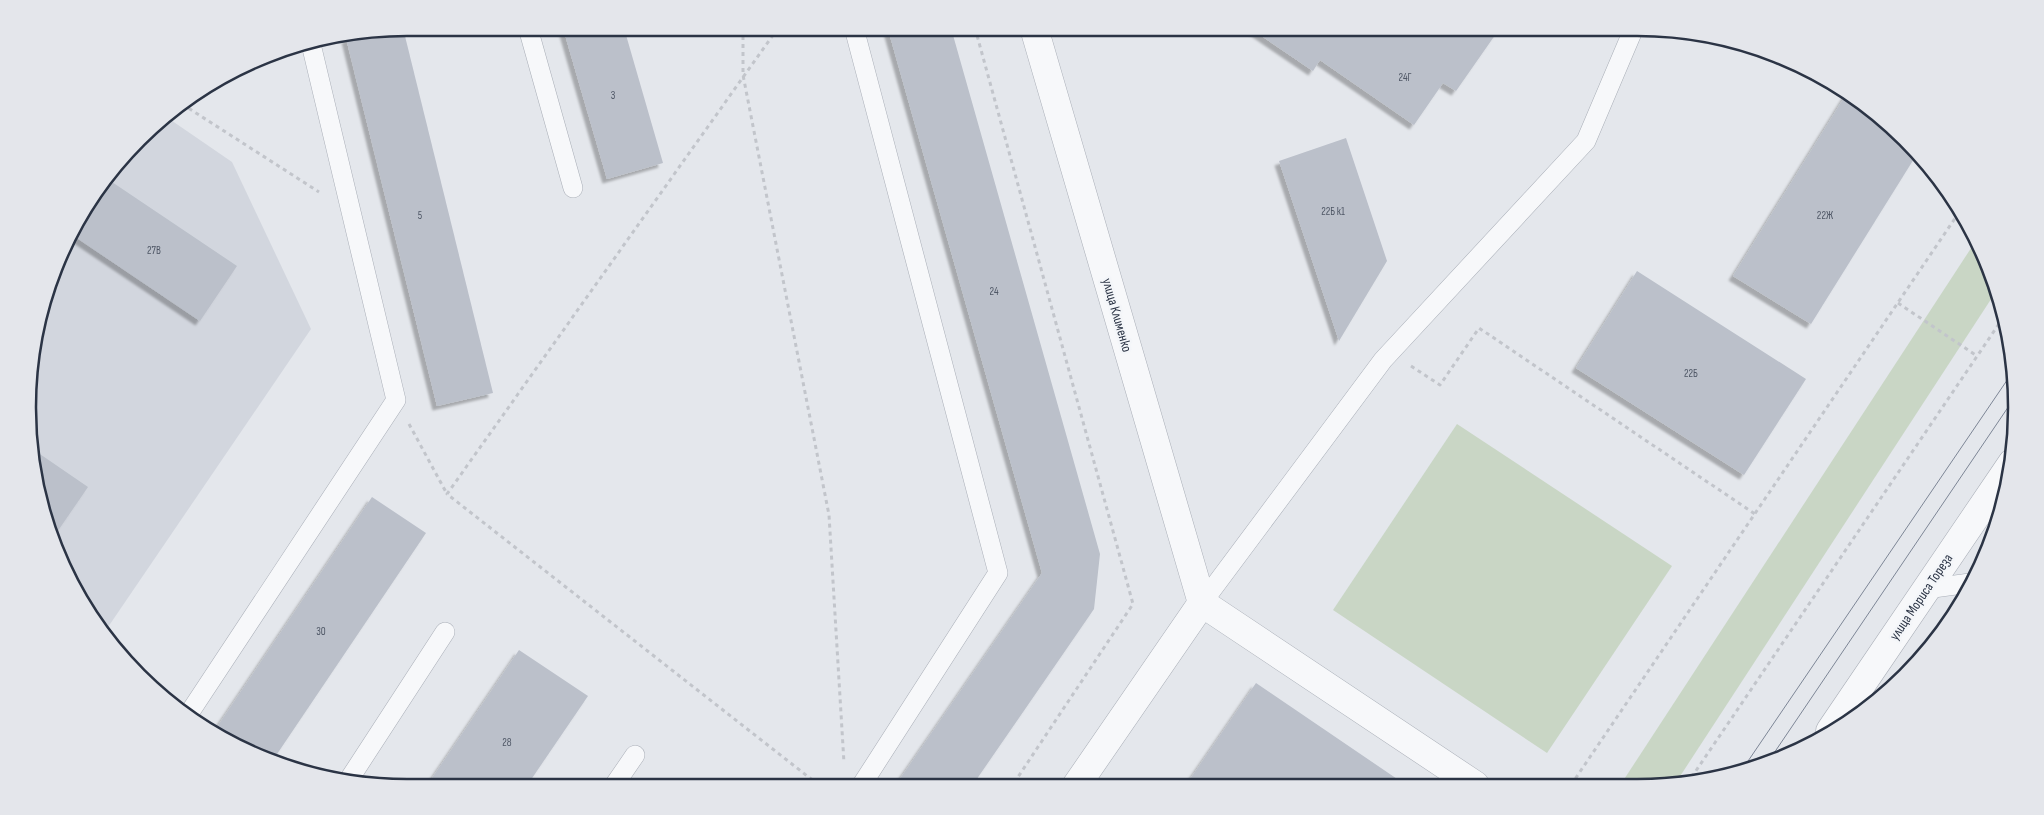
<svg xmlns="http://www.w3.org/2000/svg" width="2044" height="815" viewBox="0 0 2044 815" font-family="'Sofia Sans Condensed',sans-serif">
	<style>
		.built { fill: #d2d6de }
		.green { fill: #c9d6c5 }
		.building { fill: #bbc0ca; filter: url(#shadow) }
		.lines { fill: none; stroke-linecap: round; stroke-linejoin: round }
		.service-casing { stroke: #a9aeb7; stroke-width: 20 }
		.minor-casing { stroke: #a9aeb7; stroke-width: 29 }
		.tertiary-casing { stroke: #a9aeb7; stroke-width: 29 }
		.path { stroke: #c2c5cb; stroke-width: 3; stroke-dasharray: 4 4; stroke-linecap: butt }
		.service { stroke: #f7f8fa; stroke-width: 19 }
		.minor { stroke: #f7f8fa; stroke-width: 28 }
		.tertiary { stroke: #f7f8fa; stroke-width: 28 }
		.tram { stroke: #7d8696; stroke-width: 1 }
		.labels { text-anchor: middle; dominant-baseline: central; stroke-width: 5; stroke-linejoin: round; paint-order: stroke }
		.number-label { font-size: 11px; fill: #4f5766 }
		.street-label { font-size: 14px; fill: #2b3445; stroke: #f4f6f9 }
		.rim { fill: none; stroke: #2b3445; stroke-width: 2.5 }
	</style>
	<defs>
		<filter id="shadow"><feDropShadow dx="-4.5" dy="4.5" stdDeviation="1" flood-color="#0004"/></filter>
	</defs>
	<rect width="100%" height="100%" fill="#e4e7ec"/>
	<polygon class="built" points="165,116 232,162 311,329 104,633 79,598 35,481 31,358 48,285 78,218 157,122"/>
	<g class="green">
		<polygon points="1977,239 1997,290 1675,784 1621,784"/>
		<polygon points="1457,424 1672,566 1547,753 1333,610"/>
	</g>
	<g class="building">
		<polygon points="403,28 493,393 437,406 346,38"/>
		<polygon points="563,28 624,28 663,163 607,179"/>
		<polygon points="893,28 951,28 1100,554 1094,609 972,786 895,786 1042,573 888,29"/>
		<polygon points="1250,28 1500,28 1456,91 1443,83 1414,125 1320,60 1313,71"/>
		<polygon points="1847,93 1887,122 1917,154 1811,324 1733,276"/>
		<polygon points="1346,138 1387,261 1339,341 1279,161"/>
		<polygon points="109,180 237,266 200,321 71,234 78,218"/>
		<polygon points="1637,271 1806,379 1744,475 1576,368"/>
		<polygon points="34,450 88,487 55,535 35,481"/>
		<polygon points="372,497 426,533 273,760 215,730"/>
		<polygon points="519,650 588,696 526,787 426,787"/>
		<polygon points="1256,683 1406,785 1186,785"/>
	</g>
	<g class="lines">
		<g class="service-casing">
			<g id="service">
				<polyline points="528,28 573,188"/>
				<polyline points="854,28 998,573 861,786"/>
				<polyline points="1926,589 1970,583"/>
				<polyline points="1202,603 1383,360 1586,141 1634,28"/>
				<polyline points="188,715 396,400 311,44"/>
				<polyline points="350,778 445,632"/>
				<polyline points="613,787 635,755"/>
			</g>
		</g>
		<g class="minor-casing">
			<g id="minor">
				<polyline points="1034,28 1202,603"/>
				<polyline points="1202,603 1475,785"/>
				<polyline points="1076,786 1202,603"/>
			</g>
		</g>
		<g class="tertiary-casing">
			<polyline id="tertiary" points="1830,731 2012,463"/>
		</g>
		<g class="path">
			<polyline points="743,28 743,75 829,515 844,763"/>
			<polyline points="778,28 447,494 820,786"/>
			<polyline points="975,28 1133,604 1012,786"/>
			<polyline points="182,104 319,192"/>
			<polyline points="1957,215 1965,220"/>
			<polyline points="1898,303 1977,356"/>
			<polyline points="1411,366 1440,385 1479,328 1755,514"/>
			<polyline points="409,424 447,494"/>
			<polyline points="1687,784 2005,315"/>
			<polyline points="1571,785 1960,211"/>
		</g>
		<use href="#service" class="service"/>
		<use href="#minor" class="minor"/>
		<use href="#tertiary" class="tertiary"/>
		<g class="tram">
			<polyline points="1770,759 2015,397"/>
			<polyline points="1744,767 2014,370"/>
		</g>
	</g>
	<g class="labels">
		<g class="number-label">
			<text x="1405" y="77">24Г</text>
			<text x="613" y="95">3</text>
			<text x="1333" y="211">22Б к1</text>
			<text x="420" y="215">5</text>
			<text x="1825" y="215">22Ж</text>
			<text x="154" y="250">27В</text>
			<text x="994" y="291">24</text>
			<text x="1691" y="373">22Б</text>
			<text x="321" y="631">30</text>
			<text x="507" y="742">28</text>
		</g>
		<g class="street-label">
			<text transform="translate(1117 315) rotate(74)">улица Клименко</text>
			<text transform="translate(1921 597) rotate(-56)">улица Мориса Тореза</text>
		</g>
	</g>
	<path d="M0 0H2044V815H0ZM407 36H1637A371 371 0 0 1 2008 407V408A371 371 0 0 1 1637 779H407A371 371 0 0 1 36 408V407A371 371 0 0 1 407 36Z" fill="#e4e6eb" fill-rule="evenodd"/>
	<path class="rim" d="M407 36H1637A371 371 0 0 1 2008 407V408A371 371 0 0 1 1637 779H407A371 371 0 0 1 36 408V407A371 371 0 0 1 407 36Z"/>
</svg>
